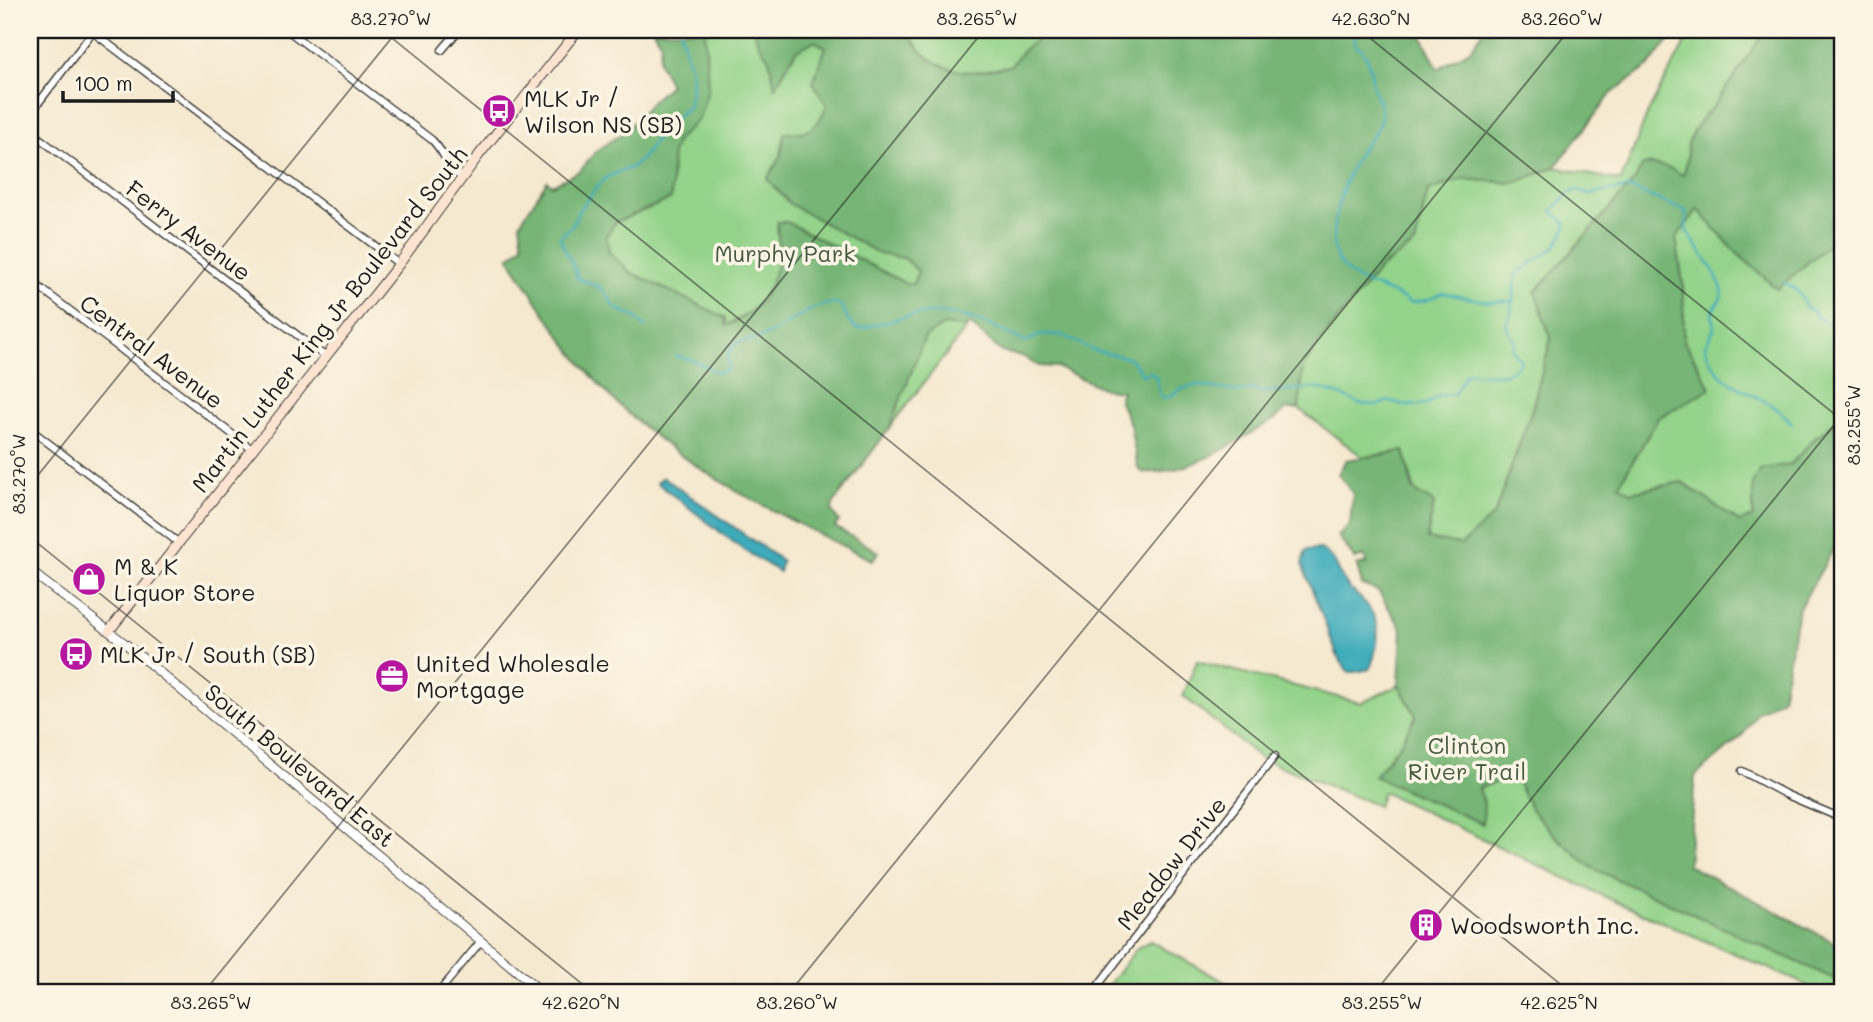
<svg xmlns="http://www.w3.org/2000/svg" width="1873" height="1022" viewBox="0 0 1873 1022" font-family="Mali,sans-serif">
	<style>
		.green { fill: #93d38a; stroke: #587853; stroke-width: 2 }
		.forest { fill: #76b576; stroke: #496849; stroke-width: 2 }
		.water { fill: #3dabba; stroke: #2c646b; stroke-width: 2 }
		.lines { fill: none; stroke-linecap: round; stroke-linejoin: round }
		.stream { stroke: #3dabba; stroke-width: 2.5 }
		.minor-casing { stroke: #3d3b37; stroke-width: 9 }
		.tertiary-casing { stroke: #3d3b37; stroke-width: 10 }
		.secondary-casing { stroke: #3d3b37; stroke-width: 11 }
		.minor { stroke: #fff; stroke-width: 6 }
		.tertiary { stroke: #fff; stroke-width: 8 }
		.secondary { stroke: #fde4d1; stroke-width: 9 }
		.ticks { fill: none; stroke: #1c1c1c; stroke-width: 2; stroke-opacity: 0.45 }
		.labels { text-anchor: middle; dominant-baseline: central; stroke-width: 7; stroke-linejoin: round; paint-order: stroke }
		.poi-label { font-size: 23px; fill: #1c1c1c; stroke: #fcf5e5; text-anchor: start }
		.street-label { font-size: 23px; fill: #1c1c1c; stroke: #fcf5e5 }
		.park-label { font-size: 23px; fill: #465c42; stroke: #fcf5e5 }
		.neatline { fill: none; stroke: #1c1c1c; stroke-width: 2.5 }
		.ticks-label { font-size: 18px; text-anchor: middle; fill: #1c1c1c }
	</style>
	<rect width="100%" height="100%" fill="#fcf5e5"/>
	<filter id="ink" filterUnits="userSpaceOnUse"><feTurbulence type="fractalNoise" baseFrequency=".0143" numOctaves="2"/><feDisplacementMap in="SourceGraphic" scale="14" xChannelSelector="R" yChannelSelector="G"/><feConvolveMatrix kernelMatrix="1 2 1 2 8 2 1 2 1" color-interpolation-filters="sRGB"/></filter>
	<filter id="wash" filterUnits="userSpaceOnUse"><feTurbulence type="fractalNoise" baseFrequency=".00686" numOctaves="4" result="noise"/><feDisplacementMap in="SourceGraphic" scale="28" xChannelSelector="R" yChannelSelector="G"/><feGaussianBlur stdDeviation="1.57" result="paint"/><feColorMatrix in="noise" values="0 0 0 0 0 0 0 0 0 0 0 0 0 0 0 0 0 1.4 0 .05"/><feComposite in="paint" operator="in"/></filter>
	<g filter="url(#wash)">
		<rect width="100%" height="100%" fill="#f5e9d0"/>
		<g class="green">
			<polygon points="671,30 1172,30 1109,144 827,508 565,290 701,53"/>
			<polygon points="1692,30 1771,30 1697,156 1537,761 1843,974 1843,992 1822,992 1612,900 1383,792 1378,806 1260,758 1183,696 1197,661 1361,703 1399,685 1417,716 1431,689 1612,206 1536,292 1551,339 1532,409 1495,514 1461,546 1427,539 1404,451 1364,458 1299,409 1303,367 1328,331 1379,269 1415,244 1428,191 1462,179 1514,183 1555,167 1621,181 1648,112"/>
			<polygon points="1698,209 1734,250 1777,289 1828,245 1843,238 1843,419 1840,418 1816,437 1791,464 1753,482 1753,518 1739,522 1682,482 1631,492 1619,485 1658,418 1711,388 1684,341 1683,284 1676,238"/>
			<polygon points="1150,941 1243,992 1103,992 1137,948"/>
		</g>
		<g class="forest">
			<path d="M653,30H705L708,89L699,119L677,140L672,154L671,199L616,222L606,236L609,252L630,272L726,318V325C759,314 777,283 779,249C779,241 777,231 777,222H787L905,283L913,284L918,271L904,258L880,254L790,204L767,179L781,156L784,133C811,133 816,131 827,105L813,82L826,47L814,41L796,51L775,87L769,59L758,43L754,30H907C923,64 957,78 993,69C997,68 1005,68 1009,66C1015,63 1018,54 1024,50C1032,42 1041,38 1049,30H1419L1438,69L1471,49L1484,30H1678L1649,66L1612,93L1555,167L1514,183L1462,179L1428,191L1415,244L1379,269L1328,331L1303,367L1299,409H1287L1275,419C1235,442 1191,475 1142,472L1138,468L1130,424L1119,400L1122,391L1104,389L1057,367L1039,366L1022,356L1002,352L970,324L966,328L944,325L925,337L889,429L833,504L832,512L839,521L835,527L879,552L872,560C784,518 684,470 614,400C572,358 540,307 509,258L523,245L520,223L547,181L552,185L580,171L596,151L627,130L653,100L670,85L659,62L661,43Z"/>
			<path d="M1766,30H1831L1843,41V238L1828,245L1777,289L1734,250L1698,209L1676,238L1683,284L1684,341L1711,388L1658,418L1619,485L1631,492L1682,482L1739,522L1753,517V482L1761,469L1791,464L1816,437L1841,418L1843,419V533L1798,610L1782,698L1757,713L1742,736L1695,776L1688,865L1843,947V983L1592,868L1555,836L1531,809L1514,776L1479,788L1484,804L1483,824L1374,776L1400,744L1416,716L1399,685L1402,629L1378,591L1362,585L1357,566L1367,563L1364,556L1355,559L1338,536L1350,524L1353,494L1338,474L1346,460L1404,451L1413,490L1434,503L1427,539L1461,545L1494,515L1532,409L1551,339L1535,292L1635,180L1642,166C1656,162 1672,168 1683,175C1690,160 1685,152 1689,141C1693,128 1703,116 1713,107Z"/>
		</g>
		<g class="water">
			<polygon points="663,477 782,561 779,572 741,548 657,483"/>
			<path d="M1321,549C1341,563 1336,574 1349,588C1351,591 1355,592 1357,595C1383,617 1381,640 1370,669L1349,673L1338,657L1302,564L1306,550Z"/>
		</g>
		<g class="lines">
			<g class="stream">
				<path d="M1355,30V45C1368,51 1371,68 1372,81C1373,94 1383,104 1381,117C1378,134 1364,143 1356,158C1344,181 1324,235 1338,260C1354,288 1387,285 1410,303L1428,300L1442,293L1490,302L1512,301"/>
				<path d="M1784,283C1798,288 1801,295 1806,308L1814,312L1815,316C1828,322 1842,330 1839,345L1843,349"/>
				<path d="M645,327L635,317L614,307C603,285 598,287 577,278C576,264 563,252 560,237L572,226L579,210L601,182L609,176L632,167L642,159L661,131L688,107L692,86L691,70L680,30"/>
				<path d="M675,356L692,360L718,373L728,369C728,359 727,350 736,344C739,342 760,338 767,335C787,327 821,295 842,306L849,322L857,329C878,325 899,317 921,314C958,309 993,325 1025,342L1043,334L1062,335L1095,351L1130,358L1143,375L1150,372C1159,377 1157,385 1159,393L1163,398L1169,397L1181,389L1198,385L1238,392L1252,389L1262,392L1318,388L1348,398L1359,404L1378,405L1390,401L1408,406L1427,404L1439,396L1454,394L1466,373C1485,371 1509,382 1521,361L1512,350L1515,343L1506,325L1511,312L1516,274L1555,247L1565,230L1566,223L1552,211L1569,193L1576,190L1591,194L1629,188L1686,211V230L1712,268L1722,288V296L1712,313L1714,329L1705,346C1717,395 1767,389 1792,424"/>
			</g>
		</g>
	</g>
	<g filter="url(#ink)">
		<g class="lines">
			<g class="minor-casing">
				<g id="minor">
					<polyline points="90,30 399,264"/>
					<path d="M287,30L432,140C445,153 447,167 462,178"/>
					<polyline points="442,50 459,30"/>
					<polyline points="30,114 94,30"/>
					<polyline points="30,131 326,357"/>
					<polyline points="30,280 253,450"/>
					<polyline points="30,429 179,543"/>
					<polyline points="1843,633 1839,636 1843,643"/>
					<polyline points="1742,771 1785,794 1843,819"/>
					<polyline points="439,992 481,941"/>
					<polyline points="1093,992 1275,756"/>
				</g>
			</g>
			<g class="tertiary-casing">
				<polyline id="tertiary" points="30,571 127,645 542,992"/>
			</g>
			<g class="secondary-casing">
				<polyline id="secondary" points="109,631 399,264 479,155 578,30"/>
			</g>
			<use href="#minor" class="minor"/>
			<use href="#tertiary" class="tertiary"/>
			<use href="#secondary" class="secondary"/>
		</g>
	</g>
	<path class="ticks" d="M382,30L1570,992M1360,30L1843,421M30,485L398,30M30,537L592,992M204,992L984,30M790,992L1569,30M1375,992L1843,414"/>
	<defs>
		<g id="bus-disc" transform="scale(1.75)"><circle r="9.5" fill="#b5179e" stroke="#fcf5e5"/><path d="M-5-6H5V4H4V6H2V4H-2V6H-4V4H-5ZM-3.5-4V0h7V-4ZM-3.5 1.2v1.5H-2V1.2ZM2 1.2v1.5H3.5V1.2Z" fill="#fff"/></g>
		<g id="shop-disc" transform="scale(1.75)"><circle r="9.5" fill="#b5179e" stroke="#fcf5e5"/><path d="M-5-2.5h2.3a2.7 3.5 0 0 1 5.4 0H5L5.5 6h-11ZM-1.5-2.5h3a1.5 2.3 0 0 0-3 0Z" fill="#fff"/></g>
		<g id="office-disc" transform="scale(1.75)"><circle r="9.5" fill="#b5179e" stroke="#fcf5e5"/><path d="M-6-3h4V-5.5h4V-3h4V5H-6ZM-1-4.5V-3h2v-1.5ZM-6 0V1H6V0Z" fill="#fff"/></g>
		<g id="building-disc" transform="scale(1.75)"><circle r="9.5" fill="#b5179e" stroke="#fcf5e5"/><path d="M-4-6H4V6H1V3H-1V6H-4ZM-2.5-4.3h1.7v1.8h-1.7ZM.8-4.3h1.7v1.8H.8ZM-2.5-1h1.7V.8h-1.7ZM.8-1h1.7V.8H.8Z" fill="#fff"/></g>
	</defs>
	<g fill-rule="evenodd">
		<use href="#bus-disc" x="499" y="111"/>
		<use href="#shop-disc" x="89" y="579"/>
		<use href="#bus-disc" x="76" y="654"/>
		<use href="#office-disc" x="392" y="676"/>
		<use href="#building-disc" x="1426" y="925"/>
	</g>
	<g class="labels">
		<g class="poi-label">
			<text x="524" y="98">MLK Jr /<tspan x="524" dy="26">Wilson NS (SB)</tspan></text>
			<text x="114" y="566">M &amp; K<tspan x="114" dy="26">Liquor Store</tspan></text>
			<text x="100" y="654">MLK Jr / South (SB)</text>
			<text x="416" y="663">United Wholesale<tspan x="416" dy="26">Mortgage</tspan></text>
			<text x="1450" y="925">Woodsworth Inc.</text>
		</g>
		<g class="street-label">
			<text transform="translate(189 230) rotate(37)">Ferry Avenue</text>
			<text transform="translate(329 319) rotate(-52)">Martin Luther King Jr Boulevard South</text>
			<text transform="translate(152 351) rotate(37)">Central Avenue</text>
			<text transform="translate(300 765) rotate(40)">South Boulevard East</text>
			<text transform="translate(1171 863) rotate(-52)">Meadow Drive</text>
		</g>
		<g class="park-label">
			<text x="785" y="253">Murphy Park</text>
			<text x="1467" y="745">Clinton<tspan x="1467" dy="26">River Trail</tspan></text>
		</g>
	</g>
	<rect width="1873" height="1022" fill="none" stroke="#fcf5e5" stroke-width="77"/>
	<path d="M63 91v10h110v-10" fill="none" stroke="#1c1c1c" stroke-width="3.5"/>
	<text x="74" y="91" font-size="21" fill="#1c1c1c" stroke="#fcf5e5" stroke-width="5" paint-order="stroke">100 m</text>
	<rect x="38" y="38" width="1796" height="946" class="neatline"/>
	<g class="ticks-label">
		<text x="391" y="25">83.270°W</text>
		<text x="977" y="25">83.265°W</text>
		<text x="1371" y="25">42.630°N</text>
		<text x="1562" y="25">83.260°W</text>
		<text transform="translate(1854 425) rotate(-90)" y="6">83.255°W</text>
		<text transform="translate(19 474) rotate(-90)" y="6">83.270°W</text>
		<text x="211" y="1009">83.265°W</text>
		<text x="581" y="1009">42.620°N</text>
		<text x="797" y="1009">83.260°W</text>
		<text x="1382" y="1009">83.255°W</text>
		<text x="1559" y="1009">42.625°N</text>
	</g>
</svg>
